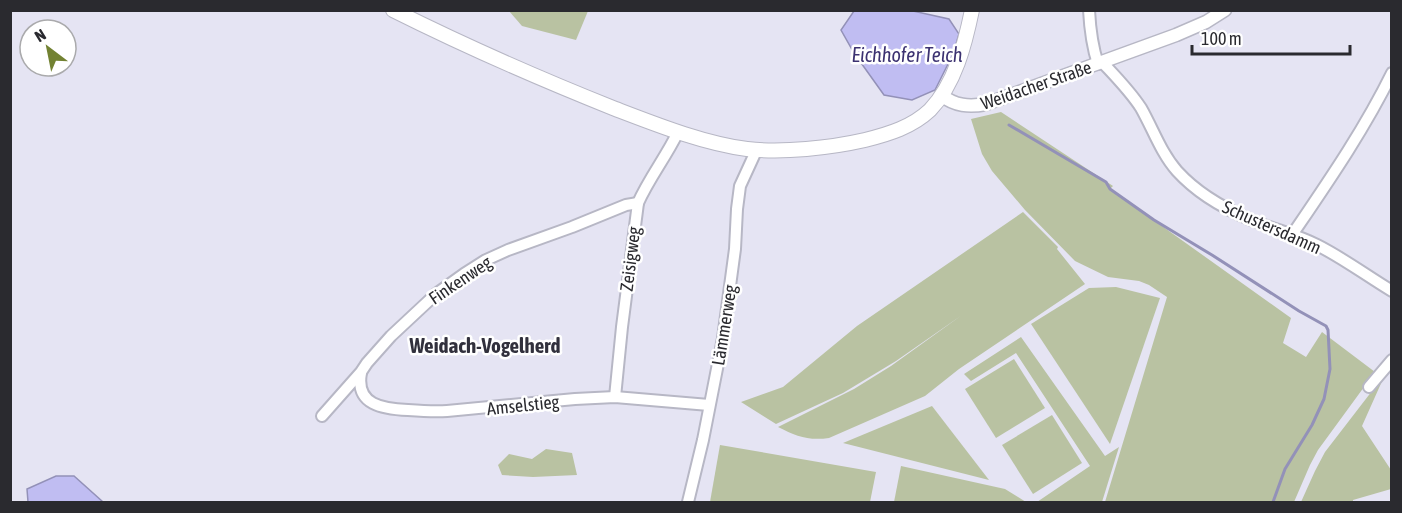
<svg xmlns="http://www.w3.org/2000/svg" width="1402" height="513" viewBox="0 0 1402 513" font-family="'Asap Condensed',sans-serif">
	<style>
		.green { fill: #b9c2a2 }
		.water { fill: #c0bdf2; stroke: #9391b8; stroke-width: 1.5 }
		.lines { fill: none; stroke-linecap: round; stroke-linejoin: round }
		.stream { stroke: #9391b8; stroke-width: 3 }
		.minor-casing { stroke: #b7b7c5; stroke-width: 14 }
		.tertiary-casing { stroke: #b7b7c5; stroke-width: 15 }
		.secondary-casing { stroke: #b7b7c5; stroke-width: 16 }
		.minor { stroke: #fff; stroke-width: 10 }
		.tertiary { stroke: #fff; stroke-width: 12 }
		.secondary { stroke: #fff; stroke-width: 14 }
		.labels { text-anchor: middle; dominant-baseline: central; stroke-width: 5; stroke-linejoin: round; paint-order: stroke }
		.street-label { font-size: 18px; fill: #2a2a2f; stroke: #fff }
		.water-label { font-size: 20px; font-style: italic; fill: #3c3271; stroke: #fff }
		.quarter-label { font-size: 21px; font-weight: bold; fill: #31303c; stroke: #fff }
	</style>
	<rect width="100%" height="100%" fill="#e5e4f3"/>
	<g class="green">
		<polygon points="509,11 588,11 576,40 522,26"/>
		<polygon points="1001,112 1113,186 1110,189 1291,318 1283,343 1306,357 1322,332 1375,372 1318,450 1310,465 1294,502 1105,502 1167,297 1149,285 1139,281 1108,277 1075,261 1025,210 992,171 982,154 971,119"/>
		<path d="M1023,212L1058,247L1057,249L1085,284L959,369L925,396L829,438C808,441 796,436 778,427L854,389L891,366L962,315L896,361L843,393L776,424L741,402L783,387L857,326Z"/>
		<polygon points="1116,287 1160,298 1110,444 1031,324 1089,288"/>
		<polygon points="1021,337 1105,456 1119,447 1102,502 1037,502 1090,466 1016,353 971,381 964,374"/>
		<polygon points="1014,359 1045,408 996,438 965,389"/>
		<polygon points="1382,378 1383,379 1362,426 1391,470 1391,489 1353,500 1353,502 1301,502 1315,471 1325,452"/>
		<polygon points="932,406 989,480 843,443"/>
		<polygon points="1052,415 1082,463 1033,494 1002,445"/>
		<polygon points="720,445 876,472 870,502 710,502"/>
		<polygon points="546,449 572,453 577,475 533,477 502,475 498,465 509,454 532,459"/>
		<polygon points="901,466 1005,489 1026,502 894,502"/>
	</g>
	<g class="water">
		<polygon points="913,11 949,19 959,34 953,54 935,90 912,100 884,95 854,53 841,30 854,11"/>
		<polygon points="56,476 74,476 103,502 28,502 27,489"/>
	</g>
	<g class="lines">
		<polyline class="stream" points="1009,125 1106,182 1110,189 1154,220 1212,255 1299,311 1326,326 1328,330 1330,369 1324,399 1312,425 1285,469 1273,502"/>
		<g class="minor-casing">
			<g id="minor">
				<path d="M1089,10C1090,29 1092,46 1098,64"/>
				<path d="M1103,63C1116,77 1130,91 1141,108C1153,129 1161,153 1177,171C1197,193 1223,208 1249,219C1271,229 1296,234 1317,245C1343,258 1367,276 1392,291"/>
				<path d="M1292,235C1328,182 1364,130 1392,73"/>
				<path d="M361,373C355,405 383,409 408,410C421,411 434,412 447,411L575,399L615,397L709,405"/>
				<polyline points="1369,387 1392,360"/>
				<path d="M615,397L622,327L638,203C649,178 666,157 678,132"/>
				<polyline points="322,416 361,372 367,363 391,336 436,294 464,274 486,260 508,250 572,227 626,205 638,203"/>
				<polyline points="688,502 703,440 723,338 735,249 737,209 740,186 757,149"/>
			</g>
		</g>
		<g class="tertiary-casing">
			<path id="tertiary" d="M941,95C955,106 969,107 986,104L1176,35L1206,22L1225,10"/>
		</g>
		<g class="secondary-casing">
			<path id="secondary" d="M393,10C465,46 538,78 613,108C655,124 702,143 747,149C783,153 830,148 865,140C889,134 912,127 930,110C955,84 965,44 972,10"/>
		</g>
		<use href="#minor" class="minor"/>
		<use href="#tertiary" class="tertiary"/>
		<use href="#secondary" class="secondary"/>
	</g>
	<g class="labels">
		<g class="street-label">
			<text transform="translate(1036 85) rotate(-19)">Weidacher Straße</text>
			<text transform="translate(1272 227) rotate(24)">Schustersdamm</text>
			<text transform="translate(630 259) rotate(-83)">Zeisigweg</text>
			<text transform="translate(460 280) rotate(-34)">Finkenweg</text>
			<text transform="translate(724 325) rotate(-81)">Lämmerweg</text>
			<text transform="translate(523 405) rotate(-6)">Amselstieg</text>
		</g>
		<g class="water-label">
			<text x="907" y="54">Eichhofer Teich</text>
		</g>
		<g class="quarter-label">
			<text x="485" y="345">Weidach-Vogelherd</text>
		</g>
	</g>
	<rect width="1402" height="513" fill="none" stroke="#2a2a2f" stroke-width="24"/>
	<g transform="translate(48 48) rotate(328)"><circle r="28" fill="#ffffff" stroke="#aaaaac" stroke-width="1.5"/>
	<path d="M0-4.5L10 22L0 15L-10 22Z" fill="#728232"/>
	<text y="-9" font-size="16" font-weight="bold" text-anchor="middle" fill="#2a2a2f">N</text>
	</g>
	<path d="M1192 45v9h158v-9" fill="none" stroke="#2a2a2f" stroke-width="3"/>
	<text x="1201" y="45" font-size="18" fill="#2a2a2f" stroke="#ffffff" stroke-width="4.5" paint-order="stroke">100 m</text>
</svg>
